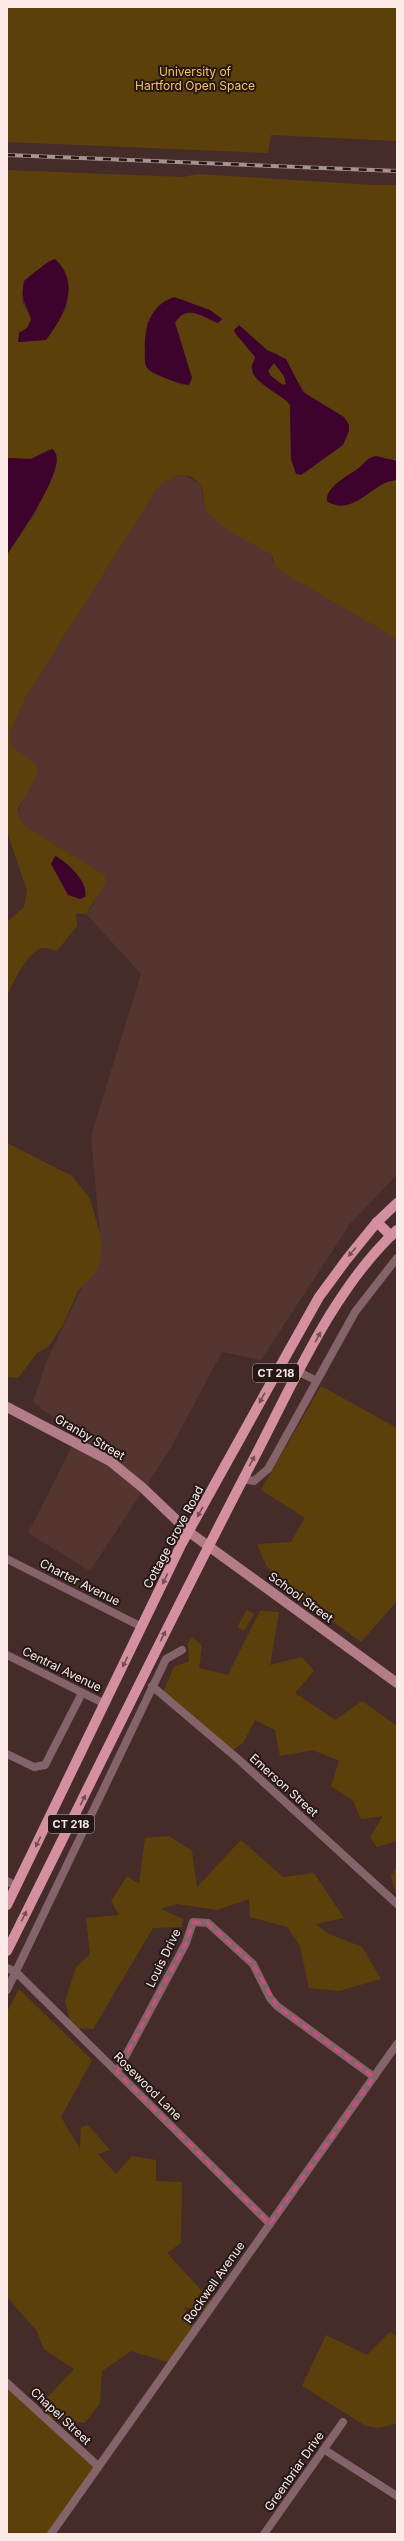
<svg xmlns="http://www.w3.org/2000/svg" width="404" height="2541" viewBox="0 0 404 2541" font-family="Inter,sans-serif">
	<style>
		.built { fill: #54352f }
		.green { fill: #5c400c; fill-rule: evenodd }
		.water { fill: #3d032d; fill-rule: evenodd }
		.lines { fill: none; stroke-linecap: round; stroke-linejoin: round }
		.minor { stroke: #85636a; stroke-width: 8 }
		.secondary { stroke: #b27d87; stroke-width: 10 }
		.primary { stroke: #d4909e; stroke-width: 10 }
		.rail-casing { stroke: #a7928f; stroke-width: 4 }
		.rail { stroke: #241816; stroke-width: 2.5; stroke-dasharray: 8; stroke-linecap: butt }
		.oneway { fill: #734e53 }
		.marked { fill: none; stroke: #d04c7e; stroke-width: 3; stroke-dasharray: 8 5; stroke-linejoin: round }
		.labels { text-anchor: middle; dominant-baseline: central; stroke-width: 4; stroke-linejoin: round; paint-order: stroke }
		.shield { fill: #241816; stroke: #baaba8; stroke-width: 1 }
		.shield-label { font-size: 11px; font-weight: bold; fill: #fbeae7 }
		.park-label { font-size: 12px; fill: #fac063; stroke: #241816 }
		.street-label { font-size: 12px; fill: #fbeae7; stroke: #241816 }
	</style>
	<rect width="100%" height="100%" fill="#452c28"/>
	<polygon class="built" points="184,475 200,484 206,509 218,522 272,555 272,561 285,574 397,639 397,1175 350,1224 261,1360 222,1352 169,1451 90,1571 28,1533 77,1436 33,1402 46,1363 101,1247 91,1136 141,974 86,914 94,904 100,872 23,825 18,814 22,799 22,755 13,748 10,733 26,697 157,489 166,479"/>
	<g class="green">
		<polygon points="7,7 397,7 397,141 271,135 268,153 7,142"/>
		<path d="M7,170L183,177L198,174L373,185H397V639L285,574L275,567L272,555C252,543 226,532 210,515C203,508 205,497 202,489C193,466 169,476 157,489L26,697L10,733L13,748L35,763L39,772L18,808V814L23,825L100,872L105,875L106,882L86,914H76L77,926L57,951C53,950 48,948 44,948C30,947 12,984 7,996V922L24,907L27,890L7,832V555L34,515L50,481L49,449L31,459L7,458ZM49,260L69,287L66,309L43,340L21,342L19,333L27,328L31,320C30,314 27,311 24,306C14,286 38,272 49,260ZM182,299L222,319L221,321C202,319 187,303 175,323L192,378L183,385L152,373L147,323L161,305ZM239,325L267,350L278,354L308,396L317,464L301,475L291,459L290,406L287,400L271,391L251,368L255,357L247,345Z"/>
		<polygon points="274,363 284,376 286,384 283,385 271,376 268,371"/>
		<polygon points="7,1143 72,1176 90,1199 102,1241 100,1260 96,1272 78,1291 63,1325 48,1347 37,1353 18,1378 7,1377"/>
		<polygon points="321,1386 397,1428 397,1601 361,1642 296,1594 267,1567 257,1544 291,1542 305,1518 261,1490"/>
		<polygon points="247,1610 254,1614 244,1631 237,1627"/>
		<polygon points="260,1611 279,1612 270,1665 302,1657 314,1671 295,1693 335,1720 362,1701 397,1726 397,1841 377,1847 370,1837 383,1816 361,1819 353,1801 331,1786 339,1761 313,1750 280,1756 275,1730 255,1720 243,1743 230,1752 162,1694 174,1667 189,1661 188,1643 192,1637 202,1646 199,1668 228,1675"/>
		<polygon points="169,1836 192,1851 197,1887 241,1840 283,1877 314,1873 344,1918 316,1924 329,1934 362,1947 381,1979 339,1991 309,1988 300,1946 287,1927 250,1917 249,1899 217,1910 177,1904 161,1909 183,1919 182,1927 153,1928 93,2029 72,2028 65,2001 76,1967 90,1954 86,1918 119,1915 111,1901 127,1876 139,1884 145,1838"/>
		<polygon points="397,1866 397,1897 391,1876"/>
		<polygon points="19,1989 92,2060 61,2117 80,2149 81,2127 88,2125 110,2150 98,2154 116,2174 132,2156 156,2160 156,2181 182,2182 181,2243 167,2253 214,2304 208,2312 184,2307 196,2328 171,2363 131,2351 102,2371 100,2403 85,2423 46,2418 45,2400 74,2369 44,2349 36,2330 7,2297 7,2012"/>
		<polygon points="390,2332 397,2336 397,2423 379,2428 366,2426 302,2386 326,2335 367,2355"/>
		<polygon points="7,2388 98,2466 51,2534 7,2534"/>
	</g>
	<g class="water">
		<path d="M55,259C81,282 65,316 46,340L18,342L19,333L27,328L31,320C27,304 20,300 24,281C30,276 49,260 55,259Z"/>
		<path d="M174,297L210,310L222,319L218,323C201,317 187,303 175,323L192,378L189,385C182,385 150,373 147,368C144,363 145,356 145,350C144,328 150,305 174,297Z"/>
		<path d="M239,325L267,350L286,359L303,392L344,417L349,425V431L343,445L301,475L296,474L291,459L290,405C283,394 253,384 252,369C251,364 255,361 255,357L235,333L234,330ZM274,363L284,376L286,384L283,385L271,376L268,371Z"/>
		<path d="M52,449C74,461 14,542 7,555V458L31,459Z"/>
		<path d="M376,456L397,461V480C393,481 388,481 385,483C368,491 348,516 327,501C325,488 347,476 356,470C364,465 365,458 376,456Z"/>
		<path d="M55,856C68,862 89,883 85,897L80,899L68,895L51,864Z"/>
	</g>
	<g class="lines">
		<g class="minor">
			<polyline points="299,1372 315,1380"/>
			<polyline points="243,1479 254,1481 268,1469 355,1312 397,1258"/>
			<polyline points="7,1559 142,1627"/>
			<polyline points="7,1655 105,1704"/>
			<polyline points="152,1686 238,1759 397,1904"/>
			<polyline points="7,1754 34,1767 45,1765 82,1693"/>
			<polyline points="7,1881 16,1886"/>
			<polyline points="7,1968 16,1972 270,2224"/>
			<polyline points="7,1990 166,1659 182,1650"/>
			<polyline points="117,2072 186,1943 193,1922 208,1923 253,1964 270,1998 277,2006 374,2077"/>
			<polyline points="7,2383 98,2466"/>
			<polyline points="325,2450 397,2496"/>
			<polyline points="51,2534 397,2044"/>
			<polyline points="264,2534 343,2422"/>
		</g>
		<polyline class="secondary" points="7,1407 110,1461 143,1488 189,1532 397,1683"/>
		<g class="primary">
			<polyline points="377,1222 391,1236"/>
			<polyline points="7,1905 181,1545 287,1354 319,1297 347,1259 377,1222 397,1203"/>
			<path d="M7,1951C88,1789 167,1625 251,1464C292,1386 332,1290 397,1230"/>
		</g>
		<g class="rail-casing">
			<polyline id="rail" points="7,155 397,171"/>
		</g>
		<use href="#rail" class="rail"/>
	</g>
	<defs><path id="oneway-solid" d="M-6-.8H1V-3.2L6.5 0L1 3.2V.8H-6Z"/></defs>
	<g class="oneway">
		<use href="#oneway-solid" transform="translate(352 1252) rotate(130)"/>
		<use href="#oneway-solid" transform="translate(318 1337) rotate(-61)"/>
		<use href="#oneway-solid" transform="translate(262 1398) rotate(119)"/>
		<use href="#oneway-solid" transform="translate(252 1461) rotate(-62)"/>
		<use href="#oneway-solid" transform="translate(200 1512) rotate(119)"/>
		<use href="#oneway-solid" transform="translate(165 1579) rotate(115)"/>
		<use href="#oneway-solid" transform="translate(163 1636) rotate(-64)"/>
		<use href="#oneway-solid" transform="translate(125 1662) rotate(116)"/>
		<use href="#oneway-solid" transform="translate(83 1800) rotate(-63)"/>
		<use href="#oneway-solid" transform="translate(38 1842) rotate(116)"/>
		<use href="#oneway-solid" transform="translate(24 1916) rotate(-63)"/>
	</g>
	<path class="marked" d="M193,1922L208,1923L253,1964L277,2006L374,2077L270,2224L117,2072L186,1943Z"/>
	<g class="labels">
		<g class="shield">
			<rect x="253" y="1364" width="46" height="18" rx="3"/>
			<rect x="48" y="1815" width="46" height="18" rx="3"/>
		</g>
		<g class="shield-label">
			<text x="276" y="1373">CT 218</text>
			<text x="71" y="1824">CT 218</text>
		</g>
		<g class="park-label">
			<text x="195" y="71">University of<tspan x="195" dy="14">Hartford Open Space</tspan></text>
		</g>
		<g class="street-label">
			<text transform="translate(90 1437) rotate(30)">Granby Street</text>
			<text transform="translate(173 1537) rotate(-62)">Cottage Grove Road</text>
			<text transform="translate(80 1582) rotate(27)">Charter Avenue</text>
			<text transform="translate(301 1597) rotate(36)">School Street</text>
			<text transform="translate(62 1669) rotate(26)">Central Avenue</text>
			<text transform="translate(284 1785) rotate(42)">Emerson Street</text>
			<text transform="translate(163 1958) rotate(-64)">Louis Drive</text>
			<text transform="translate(148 2086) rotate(45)">Rosewood Lane</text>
			<text transform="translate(214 2282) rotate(-55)">Rockwell Avenue</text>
			<text transform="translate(61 2416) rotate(43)">Chapel Street</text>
			<text transform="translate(294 2471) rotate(-55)">Greenbriar Drive</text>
		</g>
	</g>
	<rect width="404" height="2541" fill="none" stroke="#fbeae7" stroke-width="16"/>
</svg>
